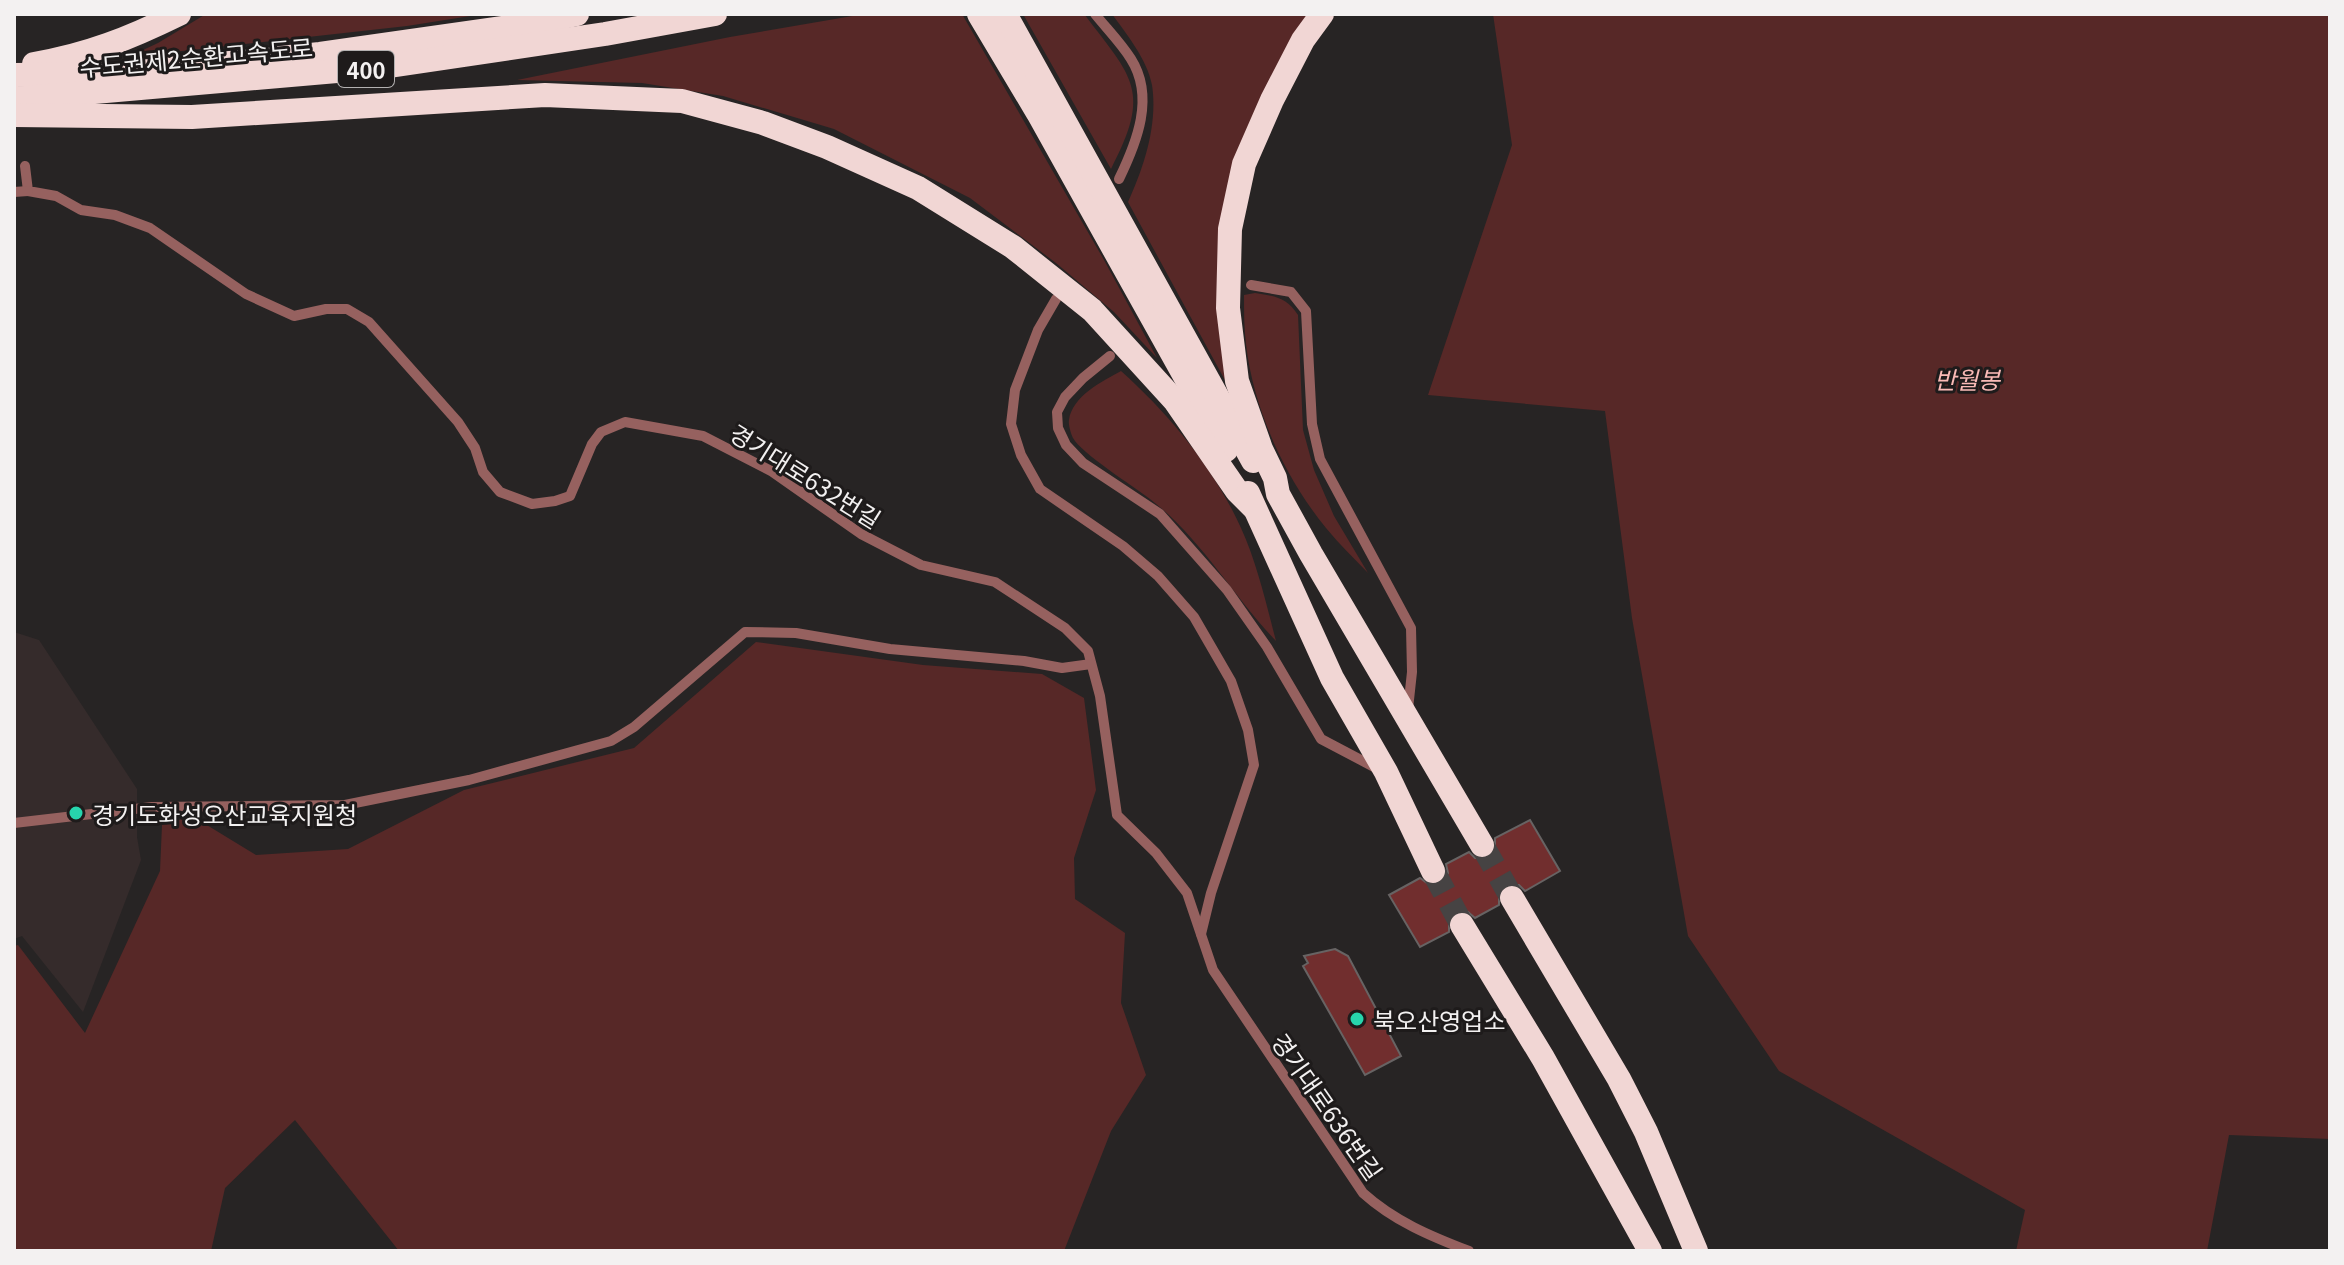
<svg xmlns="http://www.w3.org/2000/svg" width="2344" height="1265" viewBox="0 0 2344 1265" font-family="Georgia,'Noto Sans KR',serif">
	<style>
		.built { fill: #352b2b }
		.green { fill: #572827 }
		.building { fill: #712e2e; stroke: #676363; stroke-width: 2 }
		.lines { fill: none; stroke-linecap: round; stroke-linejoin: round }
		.motorway-tunnel { stroke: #464343; stroke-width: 24; stroke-dasharray: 24 12; stroke-linecap: butt }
		.service { stroke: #96615f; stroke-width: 10 }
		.motorway { stroke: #f1d6d4; stroke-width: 24 }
		.poi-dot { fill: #27d5ad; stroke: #1e1b1b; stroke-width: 3 }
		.labels { text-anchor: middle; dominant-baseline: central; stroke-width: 6; stroke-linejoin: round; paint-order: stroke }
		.shield { fill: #1e1b1b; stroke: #b3b1b1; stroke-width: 2 }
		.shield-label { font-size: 22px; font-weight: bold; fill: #f3f1f1 }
		.street-label { font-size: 24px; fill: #f3f1f1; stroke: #1e1b1b }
		.park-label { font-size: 24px; font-style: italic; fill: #fabab6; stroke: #1e1b1b }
		.poi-label { font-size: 24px; fill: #f3f1f1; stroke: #1e1b1b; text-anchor: start }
	</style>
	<rect width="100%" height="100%" fill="#272424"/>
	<polygon class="built" points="14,632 39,640 137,789 137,837 141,860 83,1012 22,936 14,939"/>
	<g class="green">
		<polygon points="206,14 483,14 407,26 128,57 158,43"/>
		<polygon points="864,14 962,14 1104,260 1157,358 1114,312 1056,263 970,198 834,129 723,96 642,83 517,80 730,37"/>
		<path d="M1023,14H1084C1133,78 1152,91 1111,169Z"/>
		<path d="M1112,14H1310L1243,141L1226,382L1128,202C1144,167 1158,124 1152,85C1147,59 1127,35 1112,14Z"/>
		<polygon points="1493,14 2330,14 2330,1139 2229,1135 2207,1251 2016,1251 2025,1210 1779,1071 1688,936 1632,618 1605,411 1428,395 1512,145"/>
		<path d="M1255,293C1275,296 1287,298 1298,315L1303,430L1314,470L1334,516L1368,573C1354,558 1339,544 1326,528C1285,478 1253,408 1246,344C1244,328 1244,311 1244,295Z"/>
		<path d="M1121,371C1169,414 1214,468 1241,528C1257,563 1266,603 1276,641C1232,595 1201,538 1150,499C1133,486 1081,453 1073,438C1071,434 1068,424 1069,420C1072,396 1103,381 1121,371Z"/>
		<polygon points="756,642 923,665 1042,674 1084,698 1096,790 1074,858 1075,899 1125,933 1121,1003 1146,1075 1111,1131 1064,1251 399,1251 295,1120 225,1188 211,1251 14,1251 14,946 18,945 85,1033 160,871 162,825 192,816 256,855 348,849 464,790 634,748"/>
	</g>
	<g class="building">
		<polygon points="1530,820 1560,871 1525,891 1519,885 1505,885 1499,891 1499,905 1475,918 1468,912 1455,912 1449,919 1449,932 1420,947 1389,895 1420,878 1431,886 1440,884 1448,873 1446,864 1469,852 1475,858 1489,858 1495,852 1495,838"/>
		<polygon points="1335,949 1348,956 1401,1056 1365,1075 1303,966 1308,963 1304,956"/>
	</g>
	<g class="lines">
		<g class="motorway-tunnel">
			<polyline points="1482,845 1512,898"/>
			<polyline points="1433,871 1462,925"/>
		</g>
		<g class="service">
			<path d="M1095,14C1107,29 1121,43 1131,59C1155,97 1137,142 1119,179"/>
			<path d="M25,166L28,191L56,196L81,210L115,215L150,228L246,294L294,316L326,309H347L369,322L458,422L475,448L483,472L500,492L532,504L555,501L570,496L592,444L601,432L625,422L703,436L771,471L861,534L921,565L995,582L1065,628L1088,651L1100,696L1117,815L1156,853L1187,893L1213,970L1363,1193C1394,1221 1430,1236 1469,1251"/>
			<polyline points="14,192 28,191"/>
			<polyline points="1251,285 1291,292 1306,311 1312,424 1320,459 1411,628 1412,672 1408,709"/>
			<polyline points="1056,299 1038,330 1015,390 1011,424 1021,455 1040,489 1123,546 1158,576 1194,617 1231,681 1248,730 1254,765 1211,893 1201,934"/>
			<polyline points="1110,356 1083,378 1065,397 1057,412 1058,428 1066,445 1083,463 1160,514 1227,590 1267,647 1321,739 1376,768"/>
			<polyline points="14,823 152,807 345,805 469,780 611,741 634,727 745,632 796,633 890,649 1024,661 1062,668 1091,664"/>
		</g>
		<g class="motorway">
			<polyline points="979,14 1038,113 1226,450"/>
			<polyline points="1005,14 1253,461"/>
			<polyline points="1322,14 1303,40 1272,100 1244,164 1230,229 1228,308 1237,381 1261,449 1275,478 1278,494 1311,554 1482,845"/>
			<path d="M34,64C88,55 130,38 179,14"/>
			<polyline points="14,75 120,74 320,54 530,24 577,14"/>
			<polyline points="14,99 383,67 605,34 715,14"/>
			<polyline points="14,115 192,117 545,95 682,101 763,123 827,147 918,188 1013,247 1092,310 1175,401 1237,491 1253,507"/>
			<polyline points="1248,493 1332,678 1386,772 1433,871"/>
			<polyline points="1512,898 1619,1079 1646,1132 1696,1251"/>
			<polyline points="1462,925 1543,1058 1650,1251"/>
		</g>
	</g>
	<g class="poi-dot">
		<circle cx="76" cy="813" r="8"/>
		<circle cx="1357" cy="1019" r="8"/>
	</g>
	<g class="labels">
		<rect class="shield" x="338" y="51" width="56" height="36" rx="6"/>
		<g class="shield-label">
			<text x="366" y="69">400</text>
		</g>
		<g class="street-label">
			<text transform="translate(196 56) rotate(-5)">수도권제2순환고속도로</text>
			<text transform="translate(806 475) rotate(32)">경기대로632번길</text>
			<text transform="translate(1328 1106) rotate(55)">경기대로636번길</text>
		</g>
		<g class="park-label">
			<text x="1967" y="378">반월봉</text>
		</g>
		<g class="poi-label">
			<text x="92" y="813">경기도화성오산교육지원청</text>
			<text x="1373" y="1019">북오산영업소</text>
		</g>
	</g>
	<rect width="2344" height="1265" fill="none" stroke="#f3f1f1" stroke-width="32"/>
</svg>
